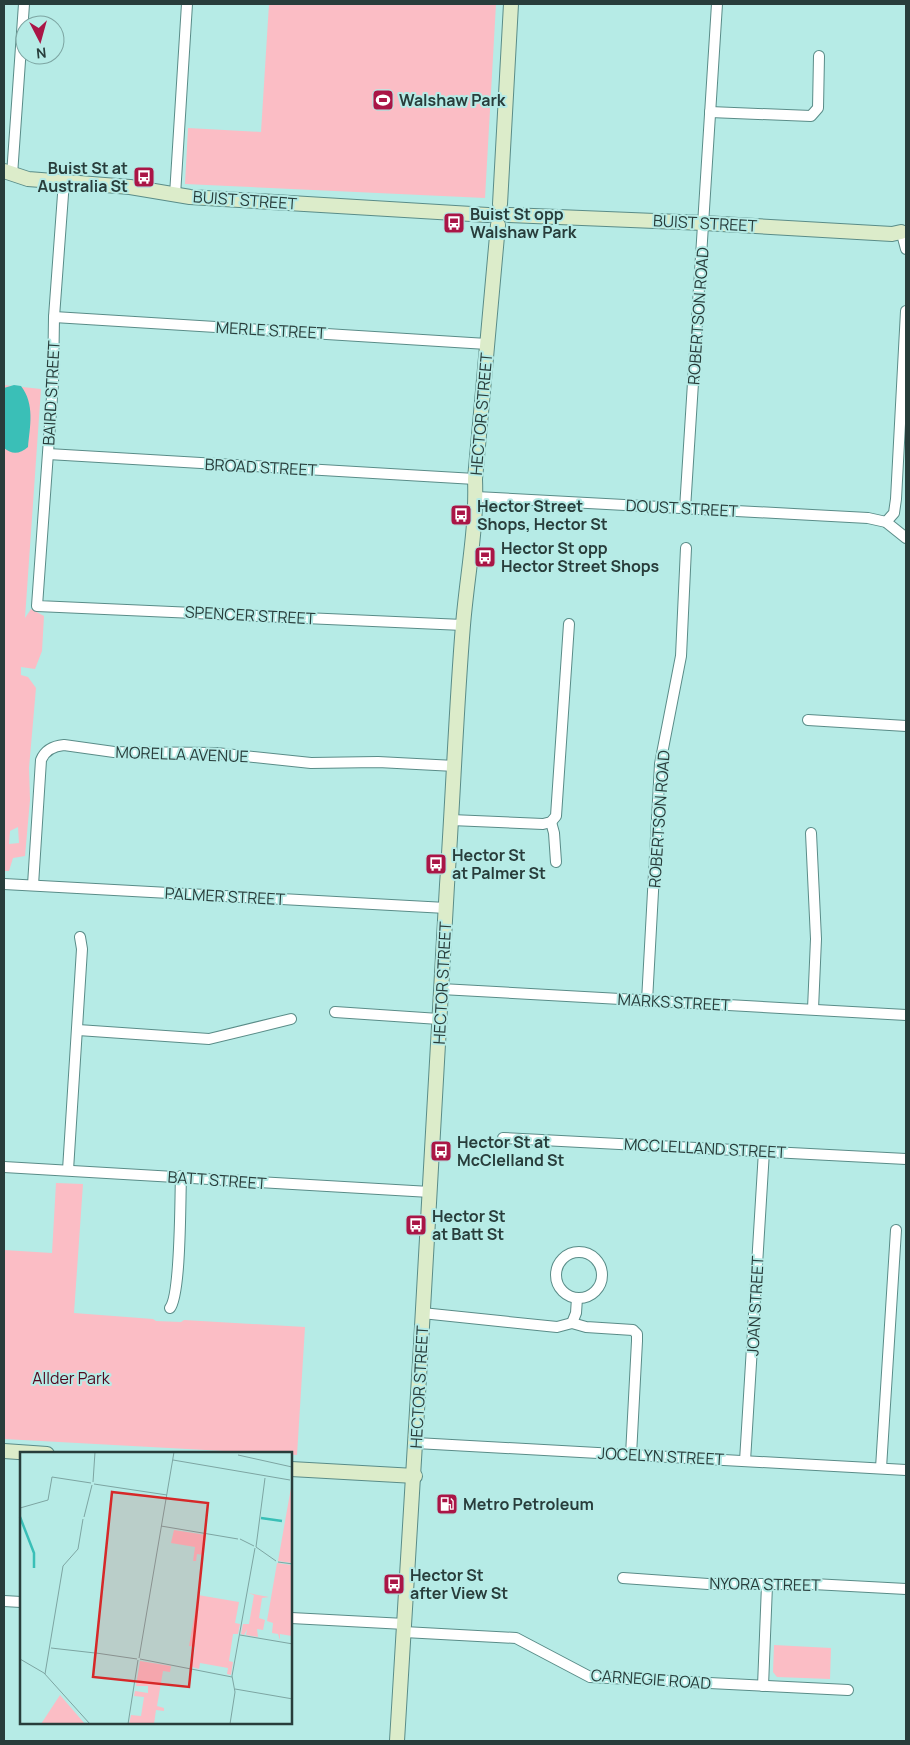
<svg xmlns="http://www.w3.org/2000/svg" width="910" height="1745" viewBox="0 0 910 1745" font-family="Manrope,sans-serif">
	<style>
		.green { fill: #fbbdc5; fill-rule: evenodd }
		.water { fill: #3abfb7 }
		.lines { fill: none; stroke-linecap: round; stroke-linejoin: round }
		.street-casing { stroke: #5a8c88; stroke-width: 12 }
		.secondary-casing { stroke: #5a8c88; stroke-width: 16 }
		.street { stroke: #fff; stroke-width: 10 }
		.secondary { stroke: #dcecca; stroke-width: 14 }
		.labels { text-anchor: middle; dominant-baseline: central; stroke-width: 4; stroke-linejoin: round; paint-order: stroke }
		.poi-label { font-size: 16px; font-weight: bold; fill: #283d3b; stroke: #b6ebe6; text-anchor: start }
		.street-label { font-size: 16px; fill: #283d3b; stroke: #b6ebe6 }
		.park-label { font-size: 16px; fill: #50081e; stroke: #b6ebe6 }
		.inset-river { fill: none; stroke: #3abfb7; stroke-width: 2.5 }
		.inset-road { fill: none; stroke: #7da5a2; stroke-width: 1 }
		.view { fill: #d62828; fill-opacity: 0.15; stroke: #d62828; stroke-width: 2.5 }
		.inset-edge { fill: none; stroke: #283d3b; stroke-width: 2.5 }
	</style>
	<rect width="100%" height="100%" fill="#b6ebe6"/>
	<g class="green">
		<polygon points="269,4 496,4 485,198 185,184 188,128 261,132"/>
		<path d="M4,385L41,389L25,618L31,609L44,616L42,651L35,669L21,667V675L28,677L36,688L29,768L30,800L25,856L13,858L9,871H4ZM18,827L19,843L9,844L10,831Z"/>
		<polygon points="56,1183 83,1184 74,1313 153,1319 156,1321 181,1322 184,1320 305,1327 297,1455 4,1439 4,1250 52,1253"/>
		<polygon points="774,1645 831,1648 830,1679 777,1677 773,1672"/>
	</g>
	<path class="water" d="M14,385L21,386C35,404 30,426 28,447C20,454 12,455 4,448V388Z"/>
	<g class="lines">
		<g class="street-casing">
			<g id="street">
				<polyline points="710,112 811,116 818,108 819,56"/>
				<polyline points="12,175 24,4"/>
				<polyline points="64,181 54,317 53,383 37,606 463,625"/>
				<polyline points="175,195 187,4"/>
				<polyline points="902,234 906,249"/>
				<polyline points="54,317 487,344"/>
				<polyline points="48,454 475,479"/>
				<polyline points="476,497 868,518 886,522 906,538"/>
				<polyline points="685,509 717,4"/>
				<polyline points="886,522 894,513 896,499 906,311"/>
				<polyline points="808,720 906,726"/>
				<polyline points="451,820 543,824 551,822 556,816 569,624"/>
				<polyline points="551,822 554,833 556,862"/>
				<polyline points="811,833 816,939 813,1009"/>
				<polyline points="4,884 446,908"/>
				<path d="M33,885L41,760C45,750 53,746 64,745L114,752L216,753L311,763L378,762L455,766"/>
				<polyline points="441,989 906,1015"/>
				<polyline points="647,1001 660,764 681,656 686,548"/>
				<polyline points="335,1012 439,1019"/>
				<polyline points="78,1030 209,1039 291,1019"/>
				<polyline points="503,1138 906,1159"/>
				<polyline points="4,1167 430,1192"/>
				<polyline points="68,1170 82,949 80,937"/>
				<circle cx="579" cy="1275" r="23"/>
				<path d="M170,1308C181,1294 180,1200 181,1176"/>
				<polyline points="422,1313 557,1327 572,1323 586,1327 633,1330 637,1334 637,1341 631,1455"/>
				<polyline points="572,1323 576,1313 577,1298"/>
				<polyline points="416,1443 906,1470"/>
				<polyline points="745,1461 764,1151"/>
				<polyline points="881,1468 896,1230"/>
				<polyline points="623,1578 708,1584 813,1584 906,1589"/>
				<polyline points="4,1601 21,1602"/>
				<polyline points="291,1618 405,1624"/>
				<polyline points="404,1632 516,1638 590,1677 848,1690"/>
				<polyline points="763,1686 767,1585"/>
			</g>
		</g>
		<g class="secondary-casing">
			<g id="secondary">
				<polyline points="4,171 28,179 130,187 190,197 488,215"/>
				<polyline points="500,204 511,4"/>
				<polyline points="509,215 704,223 892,234 901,232"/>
				<polyline points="4,1451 47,1454"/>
				<polyline points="291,1469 415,1476"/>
				<path d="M397,1741C416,1456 430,1170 447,885C453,798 456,711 463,625C467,576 477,528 475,479L498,225"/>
			</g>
		</g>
		<use href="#street" class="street"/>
		<use href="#secondary" class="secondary"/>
	</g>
	<defs>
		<g id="stadium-square" transform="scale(1.125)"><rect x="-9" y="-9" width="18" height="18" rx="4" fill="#aa1546" stroke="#b6ebe6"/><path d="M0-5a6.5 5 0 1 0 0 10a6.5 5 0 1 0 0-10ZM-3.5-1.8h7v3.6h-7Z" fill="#fff"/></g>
		<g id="bus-square" transform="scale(1.125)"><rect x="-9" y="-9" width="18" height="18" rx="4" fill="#aa1546" stroke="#b6ebe6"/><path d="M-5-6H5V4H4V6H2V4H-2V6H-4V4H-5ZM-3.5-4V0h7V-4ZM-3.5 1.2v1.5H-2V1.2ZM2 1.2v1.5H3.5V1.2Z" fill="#fff"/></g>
		<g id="fuel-square" transform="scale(1.125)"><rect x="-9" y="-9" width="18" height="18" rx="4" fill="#aa1546" stroke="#b6ebe6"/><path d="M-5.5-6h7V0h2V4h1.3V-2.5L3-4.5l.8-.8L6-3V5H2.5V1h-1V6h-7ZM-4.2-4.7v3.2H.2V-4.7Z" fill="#fff"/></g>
	</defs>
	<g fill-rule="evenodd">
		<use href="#stadium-square" x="383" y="100"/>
		<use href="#bus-square" x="144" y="177"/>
		<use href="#bus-square" x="454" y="223"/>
		<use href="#bus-square" x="461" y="515"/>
		<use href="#bus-square" x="485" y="557"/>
		<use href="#bus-square" x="436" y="864"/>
		<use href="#bus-square" x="441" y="1151"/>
		<use href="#bus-square" x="416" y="1225"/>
		<use href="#fuel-square" x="447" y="1504"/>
		<use href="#bus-square" x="394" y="1584"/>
	</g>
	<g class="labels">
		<g class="poi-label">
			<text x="399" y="100">Walshaw Park</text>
			<text x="128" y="168" text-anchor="end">Buist St at<tspan x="128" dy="18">Australia St</tspan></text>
			<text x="470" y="214">Buist St opp<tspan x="470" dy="18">Walshaw Park</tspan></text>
			<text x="477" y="506">Hector Street<tspan x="477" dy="18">Shops, Hector St</tspan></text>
			<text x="501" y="548">Hector St opp<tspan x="501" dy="18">Hector Street Shops</tspan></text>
			<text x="452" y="855">Hector St<tspan x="452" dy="18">at Palmer St</tspan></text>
			<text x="457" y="1142">Hector St at<tspan x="457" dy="18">McClelland St</tspan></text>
			<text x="432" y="1216">Hector St<tspan x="432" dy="18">at Batt St</tspan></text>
			<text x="463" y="1504">Metro Petroleum</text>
			<text x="410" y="1575">Hector St<tspan x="410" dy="18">after View St</tspan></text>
		</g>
		<g class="street-label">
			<text transform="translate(245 200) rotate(4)">BUIST STREET</text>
			<text transform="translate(705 223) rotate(3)">BUIST STREET</text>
			<text transform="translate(698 316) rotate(-86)">ROBERTSON ROAD</text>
			<text transform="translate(271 330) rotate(3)">MERLE STREET</text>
			<text transform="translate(51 393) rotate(-87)">BAIRD STREET</text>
			<text transform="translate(481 414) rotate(-85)">HECTOR STREET</text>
			<text transform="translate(261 467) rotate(3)">BROAD STREET</text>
			<text transform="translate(682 508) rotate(3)">DOUST STREET</text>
			<text transform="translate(250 615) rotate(3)">SPENCER STREET</text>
			<text transform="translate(182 754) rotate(2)">MORELLA AVENUE</text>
			<text transform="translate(659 819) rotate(-86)">ROBERTSON ROAD</text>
			<text transform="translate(225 896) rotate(3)">PALMER STREET</text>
			<text transform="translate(442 983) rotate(-87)">HECTOR STREET</text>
			<text transform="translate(674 1002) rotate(3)">MARKS STREET</text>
			<text transform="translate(705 1148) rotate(3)">MCCLELLAND STREET</text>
			<text transform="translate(217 1180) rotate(4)">BATT STREET</text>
			<text transform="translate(755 1306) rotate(-87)">JOAN STREET</text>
			<text transform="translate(419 1387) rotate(-87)">HECTOR STREET</text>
			<text transform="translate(661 1456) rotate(3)">JOCELYN STREET</text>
			<text transform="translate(765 1584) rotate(1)">NYORA STREET</text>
			<text transform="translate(651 1679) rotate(4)">CARNEGIE ROAD</text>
		</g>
		<g class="park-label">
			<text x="71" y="1378">Allder Park</text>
		</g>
	</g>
	<g transform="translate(20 1452)">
		<rect width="272" height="272" fill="#b6ebe6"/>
		<path d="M272,30L273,31L272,111L258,109ZM154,78L186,83L183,103L177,102L176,109H173L175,95L151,91ZM257,111L272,113V184L260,182V188L258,182L252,181L253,171L247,169ZM228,141L249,145L242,146L239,166L245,168L243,178L237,177L238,185L226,183L227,177L224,183L221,182L223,172H229L234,143ZM178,143L219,150L215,171L220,172L218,182H213L209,209L213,210L211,223L207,222L208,216L180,211L179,217L172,215L175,195L169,194ZM120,209L151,214L150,220L143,219L137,254L144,256V259L136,258L134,272H109L111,263L121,264L124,245L114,244L115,239L128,241V234H116ZM40,243L65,272H21Z" fill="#fbbdc5"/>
		<path class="inset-river" d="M0,65L14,101V116M241,66L262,69"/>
		<path class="inset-road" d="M218,3L272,15M153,8L270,28M73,30L75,0M74,32L147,43M0,56L28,48L32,25L71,31M64,65L72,33M141,74L218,87M220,87L234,94M236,95L245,26M236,95L256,109M258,110L273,112M220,183L273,192M31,196L75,201M76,201L117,207M119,206L154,0M0,207L24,221L70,272M120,207L212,225M25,222L43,114L58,97L63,67M215,237L273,247M108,272L118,208M210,272L215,240L212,224L235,96"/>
		<path class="view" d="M92,40L188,51L169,235L73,225Z"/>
		<rect width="272" height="272" class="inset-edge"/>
	</g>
	<rect width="910" height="1745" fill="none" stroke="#283d3b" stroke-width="10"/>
	<g transform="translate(40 40) rotate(174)"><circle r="24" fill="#b6ebe6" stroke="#7da5a2"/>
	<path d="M0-4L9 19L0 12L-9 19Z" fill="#aa1546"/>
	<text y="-8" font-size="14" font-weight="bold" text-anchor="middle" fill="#283d3b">N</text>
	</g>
</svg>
